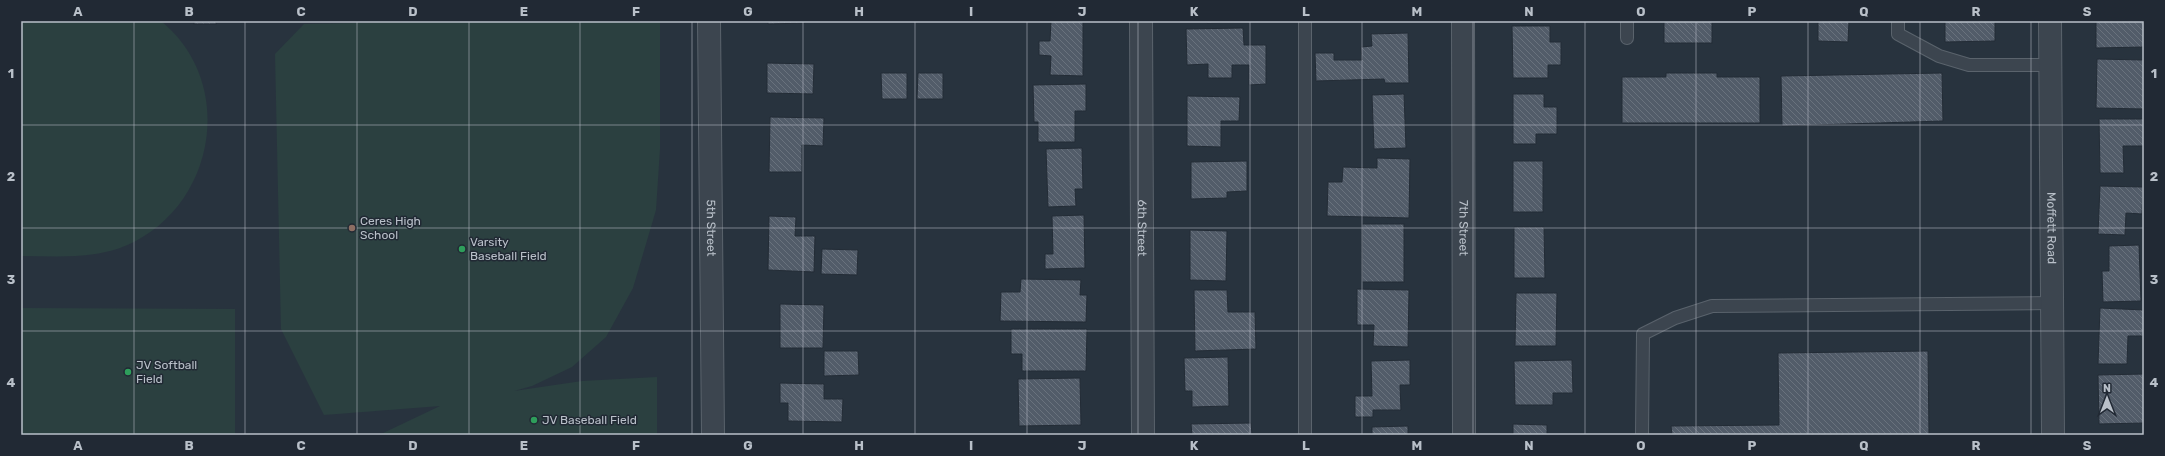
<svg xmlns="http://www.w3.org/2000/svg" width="2165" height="456" viewBox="0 0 2165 456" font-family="Rubik,sans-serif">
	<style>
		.pitch { fill: #2b4040 }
		.building { fill: url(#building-back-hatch); stroke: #232c36 }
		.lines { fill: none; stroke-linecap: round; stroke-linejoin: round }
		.service-casing { stroke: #5a636c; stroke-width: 14 }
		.minor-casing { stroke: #5a636c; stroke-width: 24 }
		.service { stroke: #3c454f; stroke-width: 12 }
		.minor { stroke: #3c454f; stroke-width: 22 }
		.grid { fill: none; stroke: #b9c0c9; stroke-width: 1; stroke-opacity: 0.55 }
		.education-dot { fill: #8d6e63; stroke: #212934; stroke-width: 1.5 }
		.leisure-dot { fill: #2e9e5b; stroke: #212934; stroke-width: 1.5 }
		.labels { text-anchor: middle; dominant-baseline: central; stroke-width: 3; stroke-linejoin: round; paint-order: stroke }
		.poi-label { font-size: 12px; fill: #b9c0c9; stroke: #212934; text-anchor: start }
		.street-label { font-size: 12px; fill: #b9c0c9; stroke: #212934 }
		.neatline { fill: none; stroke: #b9c0c9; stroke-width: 1.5 }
		.grid-label { font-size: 13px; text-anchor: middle; font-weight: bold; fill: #b9c0c9 }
	</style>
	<defs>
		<pattern id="building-back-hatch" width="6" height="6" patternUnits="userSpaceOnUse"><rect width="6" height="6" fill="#525c69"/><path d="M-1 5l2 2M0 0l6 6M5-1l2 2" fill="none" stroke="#69727d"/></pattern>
	</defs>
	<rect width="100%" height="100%" fill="#28333e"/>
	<g class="pitch">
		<path d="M21,21H161C235,81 217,200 134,242C98,260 60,256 21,256Z"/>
		<polygon points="453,21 660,21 660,149 656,210 633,288 606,337 572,367 532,386 514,391 582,381 657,377 657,435 379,435 440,406 324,415 281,329 275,54 304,24"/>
		<polygon points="21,308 235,309 235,435 21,435"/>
	</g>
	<g class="building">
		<rect x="194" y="21" width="22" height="3"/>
		<polygon points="768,21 805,21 805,23 768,24"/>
		<polygon points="1051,21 1083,21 1083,76 1050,75 1051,56 1039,55 1039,41 1050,41"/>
		<polygon points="1207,21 1234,21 1234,22 1207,23"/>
		<rect x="1664" y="21" width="48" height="22"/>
		<polygon points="1818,21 1849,21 1848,42 1818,41"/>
		<polygon points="1945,21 1995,21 1995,41 1945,42"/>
		<polygon points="2096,21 2144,21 2144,47 2096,48"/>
		<polygon points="1512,26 1550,26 1550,42 1561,42 1561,65 1548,65 1548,78 1513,78"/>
		<polygon points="1243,28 1244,45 1266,45 1266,84 1249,85 1249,65 1232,65 1232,78 1208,78 1208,64 1187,65 1186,29"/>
		<polygon points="1408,33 1409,83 1385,83 1384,79 1316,81 1315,53 1334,53 1334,60 1362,60 1361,47 1372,46 1371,34"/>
		<polygon points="2097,59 2144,60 2144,109 2096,108"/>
		<polygon points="767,63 814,64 813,94 767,93"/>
		<polygon points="881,73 907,73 907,99 882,99"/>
		<polygon points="918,73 943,73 943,99 917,99"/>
		<polygon points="1666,73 1717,73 1717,77 1760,77 1760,123 1622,123 1622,77 1666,77"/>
		<polygon points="1942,73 1943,121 1782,126 1781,76"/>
		<polygon points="1086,84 1086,111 1075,111 1075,142 1038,142 1038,122 1034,122 1033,85"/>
		<polygon points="1404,94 1406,148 1374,149 1372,95"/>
		<polygon points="1513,94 1544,94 1544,107 1557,107 1557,134 1536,134 1536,144 1513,144"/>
		<polygon points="1187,96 1240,97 1239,121 1221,121 1221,147 1187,146"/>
		<polygon points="770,117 824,118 823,146 802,145 802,172 769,172"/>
		<polygon points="2099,119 2144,119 2144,146 2123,146 2124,173 2100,173"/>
		<polygon points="1082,148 1083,189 1075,189 1076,206 1048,207 1046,149"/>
		<polygon points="1377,158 1410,159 1409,218 1327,216 1328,182 1342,182 1343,167 1377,168"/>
		<polygon points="1247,161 1247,191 1227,192 1227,198 1191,199 1191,162"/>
		<rect x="1513" y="161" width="30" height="51"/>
		<polygon points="2100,186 2143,187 2142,214 2126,213 2125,235 2098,234"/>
		<polygon points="1084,215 1085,268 1045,269 1045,254 1053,254 1052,216"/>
		<polygon points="769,216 796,217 795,236 815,236 814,272 768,270"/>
		<rect x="1362" y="224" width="42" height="58"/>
		<polygon points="1514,227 1544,227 1545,278 1514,278"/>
		<polygon points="1190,230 1227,231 1226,281 1190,280"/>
		<polygon points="2139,245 2141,301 2103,302 2102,271 2109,271 2109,246"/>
		<polygon points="822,249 858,250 857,275 821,274"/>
		<polygon points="1021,279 1081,280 1080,295 1087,295 1086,322 1000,321 1001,292 1020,292"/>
		<polygon points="1357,289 1409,290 1408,347 1373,346 1374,325 1357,325"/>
		<polygon points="1194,290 1227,290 1228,312 1255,312 1256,349 1195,351"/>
		<polygon points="1516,293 1557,293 1556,346 1515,346"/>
		<polygon points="780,304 824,305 823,348 780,348"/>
		<polygon points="2100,308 2144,310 2144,336 2128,336 2127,364 2098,364"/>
		<polygon points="1011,329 1087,329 1086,371 1022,371 1022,354 1011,354"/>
		<polygon points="824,351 858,351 859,375 824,376"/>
		<polygon points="1928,351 1929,435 1672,435 1671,426 1779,425 1778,353"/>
		<polygon points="1228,357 1229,406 1192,407 1192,391 1185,391 1184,358"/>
		<polygon points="1410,360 1410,385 1400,385 1401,410 1373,410 1373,417 1355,417 1355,396 1372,396 1371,361"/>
		<polygon points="1572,360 1573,393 1553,393 1553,405 1515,405 1514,361"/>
		<polygon points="2144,374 2144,423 2099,424 2098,375"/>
		<polygon points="1080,378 1081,425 1019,426 1018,379"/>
		<polygon points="780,383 824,384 824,399 843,399 842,422 788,421 788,403 780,403"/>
		<polygon points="1251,423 1252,435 1192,435 1191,424"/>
		<polygon points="1513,424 1547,425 1547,435 1513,435"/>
		<polygon points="1408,426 1408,435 1372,435 1372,427"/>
	</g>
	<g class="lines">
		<g class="service-casing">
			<g id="service">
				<polyline points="1305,21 1305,435"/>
				<polyline points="1627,21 1627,38"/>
				<polyline points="1898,21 1898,34 1939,56 1969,65 2050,65"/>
				<polyline points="1642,435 1643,334 1675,318 1712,306 2052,303"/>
			</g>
		</g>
		<g class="minor-casing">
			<g id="minor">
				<path id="s1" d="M709,21L713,435"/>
				<path id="s2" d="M1141,21L1143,435"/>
				<path id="s3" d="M1463,21L1464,435"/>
				<path id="s4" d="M2050,21L2053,435"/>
			</g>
		</g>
		<use href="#service" class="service"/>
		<use href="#minor" class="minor"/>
	</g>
	<path class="grid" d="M134,21V435M245,21V435M357,21V435M469,21V435M580,21V435M692,21V435M803,21V435M915,21V435M1027,21V435M1138,21V435M1250,21V435M1362,21V435M1473,21V435M1585,21V435M1696,21V435M1808,21V435M1920,21V435M2031,21V435M21,125H2144M21,228H2144M21,331H2144"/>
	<circle class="education-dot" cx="352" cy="228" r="4"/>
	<g class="leisure-dot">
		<circle cx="462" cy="249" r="4"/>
		<circle cx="128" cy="372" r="4"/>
		<circle cx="534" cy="420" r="4"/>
	</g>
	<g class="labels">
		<g class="poi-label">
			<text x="360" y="221">Ceres High<tspan x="360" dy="14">School</tspan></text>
			<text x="470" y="242">Varsity<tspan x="470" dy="14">Baseball Field</tspan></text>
			<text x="136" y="365">JV Softball<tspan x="136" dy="14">Field</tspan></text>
			<text x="542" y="420">JV Baseball Field</text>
		</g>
		<g class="street-label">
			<text stroke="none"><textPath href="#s1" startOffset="207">5th Street</textPath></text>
			<text stroke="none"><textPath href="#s2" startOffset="207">6th Street</textPath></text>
			<text stroke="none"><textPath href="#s3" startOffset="207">7th Street</textPath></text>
			<text stroke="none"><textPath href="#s4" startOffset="207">Moffett Road</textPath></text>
		</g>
	</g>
	<rect width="2165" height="456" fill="none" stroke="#212934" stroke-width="44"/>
	<g transform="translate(2107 398)" stroke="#212934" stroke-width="3" paint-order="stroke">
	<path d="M0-3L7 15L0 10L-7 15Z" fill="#b9c0c9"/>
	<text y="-6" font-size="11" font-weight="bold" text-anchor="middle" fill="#b9c0c9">N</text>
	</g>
	<rect x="22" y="22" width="2121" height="412" class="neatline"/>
	<g class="grid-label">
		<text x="78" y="16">A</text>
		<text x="189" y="16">B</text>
		<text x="301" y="16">C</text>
		<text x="413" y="16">D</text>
		<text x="524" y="16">E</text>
		<text x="636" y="16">F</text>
		<text x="748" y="16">G</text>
		<text x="859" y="16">H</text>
		<text x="971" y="16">I</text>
		<text x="1082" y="16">J</text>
		<text x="1194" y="16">K</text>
		<text x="1306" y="16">L</text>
		<text x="1417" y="16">M</text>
		<text x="1529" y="16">N</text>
		<text x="1641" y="16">O</text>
		<text x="1752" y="16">P</text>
		<text x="1864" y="16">Q</text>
		<text x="1976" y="16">R</text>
		<text x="2087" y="16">S</text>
		<text x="11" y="78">1</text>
		<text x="2154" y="78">1</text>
		<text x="11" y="181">2</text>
		<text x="2154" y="181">2</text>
		<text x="11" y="284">3</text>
		<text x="2154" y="284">3</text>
		<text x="11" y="387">4</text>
		<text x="2154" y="387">4</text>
		<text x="78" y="450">A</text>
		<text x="189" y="450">B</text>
		<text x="301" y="450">C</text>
		<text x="413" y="450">D</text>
		<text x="524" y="450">E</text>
		<text x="636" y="450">F</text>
		<text x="748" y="450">G</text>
		<text x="859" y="450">H</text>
		<text x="971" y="450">I</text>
		<text x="1082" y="450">J</text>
		<text x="1194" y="450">K</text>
		<text x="1306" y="450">L</text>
		<text x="1417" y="450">M</text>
		<text x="1529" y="450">N</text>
		<text x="1641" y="450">O</text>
		<text x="1752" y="450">P</text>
		<text x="1864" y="450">Q</text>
		<text x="1976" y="450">R</text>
		<text x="2087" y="450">S</text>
	</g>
</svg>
